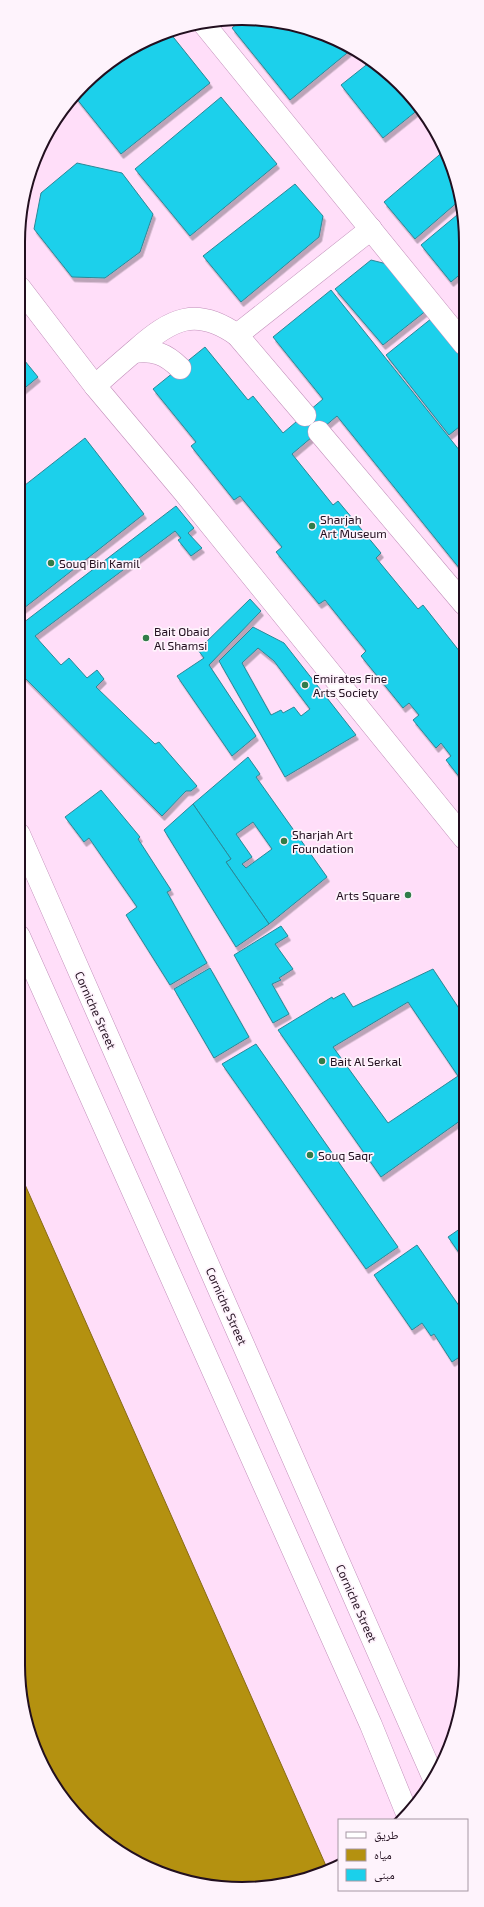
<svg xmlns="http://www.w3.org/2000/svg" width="484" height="1907" viewBox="0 0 484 1907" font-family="'Exo 2','Noto Naskh Arabic',sans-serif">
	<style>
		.water { fill: #b49110; stroke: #886a14 }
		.building { fill: #1ad0eb; stroke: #2d8796; fill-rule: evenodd; filter: url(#shadow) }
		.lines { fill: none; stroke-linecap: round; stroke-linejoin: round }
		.minor-casing { stroke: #c28fba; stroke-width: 23 }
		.major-casing { stroke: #c28fba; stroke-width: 23 }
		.minor { stroke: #fff; stroke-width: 22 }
		.major { stroke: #fff; stroke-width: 22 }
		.poi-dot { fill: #317c49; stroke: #fef3fc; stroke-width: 1.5 }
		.labels { text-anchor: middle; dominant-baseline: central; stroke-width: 3.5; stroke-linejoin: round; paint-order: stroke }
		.poi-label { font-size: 12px; fill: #220f1f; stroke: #fef3fc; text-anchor: start }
		.street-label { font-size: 12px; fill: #220f1f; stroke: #fef3fc }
		.rim { fill: none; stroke: #220f1f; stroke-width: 2 }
	</style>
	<defs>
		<filter id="shadow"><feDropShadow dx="2.5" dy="4.5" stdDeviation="0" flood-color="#0004"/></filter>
	</defs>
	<rect width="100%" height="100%" fill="#ffdef9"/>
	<polygon class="water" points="19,1171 327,1868 300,1881 227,1889 143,1866 74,1813 35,1751 18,1665"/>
	<g class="building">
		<polygon points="271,20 341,41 352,49 290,100 232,28 239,22"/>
		<polygon points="170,33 210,83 121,154 76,98 93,79 120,57"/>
		<polygon points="370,62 401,84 419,109 383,138 341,85"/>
		<polygon points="221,97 277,164 190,236 135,169"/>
		<polygon points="445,150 460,200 415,239 384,202"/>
		<polygon points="77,163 122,173 153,214 140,252 105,278 72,277 34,229 41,193"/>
		<polygon points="295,184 323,216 319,237 241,302 203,256"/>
		<polygon points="463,210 464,271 451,282 421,245"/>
		<polygon points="371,260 387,264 427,310 383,345 335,289"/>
		<polygon points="331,290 464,456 464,574 337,416 292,454 333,505 338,501 381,553 376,558 418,609 423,605 464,657 460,662 464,666 464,783 446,760 451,756 441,743 436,748 413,720 419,715 409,703 403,708 361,656 366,651 325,600 319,604 276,552 282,547 240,496 234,500 191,446 196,442 153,389 205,347 248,400 253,396 283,433 323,399 273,337"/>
		<polygon points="464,290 464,299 460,293"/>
		<polygon points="437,314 464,348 464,423 449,435 386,355"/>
		<polygon points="20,355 38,377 20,392"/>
		<polygon points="85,438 144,514 19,612 20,489"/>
		<polygon points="176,506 194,528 188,533 202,548 191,556 178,540 181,538 175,531 35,636 61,665 69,658 87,678 97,670 104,679 96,687 155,744 159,742 197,786 191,791 186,791 162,816 19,672 19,626"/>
		<polygon points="250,599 261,611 209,665 256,736 232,756 177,676 204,658 198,650"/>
		<path d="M253,627L284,643L356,735L285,777L219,661ZM258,648L274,661L310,709L301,716L294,707L283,713L281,710L271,715L242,663Z"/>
		<path d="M248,757L260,774L256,777L327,877L269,924L226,862L231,859L193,804ZM253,822L272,849L246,868L242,864L252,857L236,834Z"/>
		<polygon points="101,790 140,837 138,839 171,890 167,892 207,963 170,985 126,915 137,907 89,838 84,842 65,817"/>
		<polygon points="193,804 231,859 226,862 269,924 236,947 164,830"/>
		<polygon points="281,926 288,936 275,944 293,969 279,978 281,980 272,984 289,1014 273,1023 234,955"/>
		<polygon points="210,968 249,1037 214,1058 174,989"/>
		<path d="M433,969L464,1016V1118L381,1177L278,1030L332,997L333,999L344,993L353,1007ZM408,1002L458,1076L388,1123L333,1047Z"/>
		<polygon points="256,1044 398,1247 366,1269 222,1064"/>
		<polygon points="464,1226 464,1260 448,1237"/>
		<polygon points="417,1245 464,1313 464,1367 458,1358 452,1362 434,1334 431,1336 422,1323 412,1330 374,1275"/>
	</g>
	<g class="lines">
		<g class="minor-casing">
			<g id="minor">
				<polyline points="204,24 464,344"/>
				<polyline points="20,288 95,386 184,492 464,838"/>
				<polyline points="237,335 371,229"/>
				<path d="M134,352C153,349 166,354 180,368"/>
				<path d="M95,386C109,373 123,361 137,349C171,319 196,306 237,335L305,415"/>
				<polyline points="319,432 464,604"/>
			</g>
		</g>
		<g class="major-casing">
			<g id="major">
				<polyline points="19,834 434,1779"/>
				<polyline points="19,936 371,1725 406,1811"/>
			</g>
		</g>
		<use href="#minor" class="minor"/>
		<use href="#major" class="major"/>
	</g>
	<g class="poi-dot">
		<circle cx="312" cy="526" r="4"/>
		<circle cx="51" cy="563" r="4"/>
		<circle cx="146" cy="638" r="4"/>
		<circle cx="305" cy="685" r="4"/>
		<circle cx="284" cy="841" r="4"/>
		<circle cx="408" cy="895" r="4"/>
		<circle cx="322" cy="1061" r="4"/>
		<circle cx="310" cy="1155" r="4"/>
	</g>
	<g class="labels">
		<g class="poi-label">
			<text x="320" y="519">Sharjah<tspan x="320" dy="14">Art Museum</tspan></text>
			<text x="59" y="563">Souq Bin Kamil</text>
			<text x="154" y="631">Bait Obaid<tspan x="154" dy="14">Al Shamsi</tspan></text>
			<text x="313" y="678">Emirates Fine<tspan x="313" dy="14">Arts Society</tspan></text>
			<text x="292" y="834">Sharjah Art<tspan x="292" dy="14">Foundation</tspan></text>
			<text x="400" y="895" text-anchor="end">Arts Square</text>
			<text x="330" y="1061">Bait Al Serkal</text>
			<text x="318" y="1155">Souq Saqr</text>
		</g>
		<g class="street-label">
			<text transform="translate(96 1010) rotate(66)">Corniche Street</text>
			<text transform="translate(227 1306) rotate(66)">Corniche Street</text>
			<text transform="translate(357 1603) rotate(66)">Corniche Street</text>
		</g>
	</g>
	<path d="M0 0H484V1907H0ZM242 25H242A217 217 0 0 1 459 242V1665A217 217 0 0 1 242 1882H242A217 217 0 0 1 25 1665V242A217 217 0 0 1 242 25Z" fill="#fef3fc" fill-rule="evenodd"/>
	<path class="rim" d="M242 25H242A217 217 0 0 1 459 242V1665A217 217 0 0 1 242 1882H242A217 217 0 0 1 25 1665V242A217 217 0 0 1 242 25Z"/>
	<rect x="338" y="1819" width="130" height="72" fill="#fef3fc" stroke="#a698a4"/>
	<rect x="346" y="1832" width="20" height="6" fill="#ffffff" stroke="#a698a4"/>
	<text x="374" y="1839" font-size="12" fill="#220f1f">طريق</text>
	<rect x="346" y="1849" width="20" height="12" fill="#b49110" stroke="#a698a4"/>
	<text x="374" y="1859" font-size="12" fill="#220f1f">مياه</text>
	<rect x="346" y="1869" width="20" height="12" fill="#1ad0eb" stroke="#a698a4"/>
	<text x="374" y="1879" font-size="12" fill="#220f1f">مبنى</text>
</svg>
